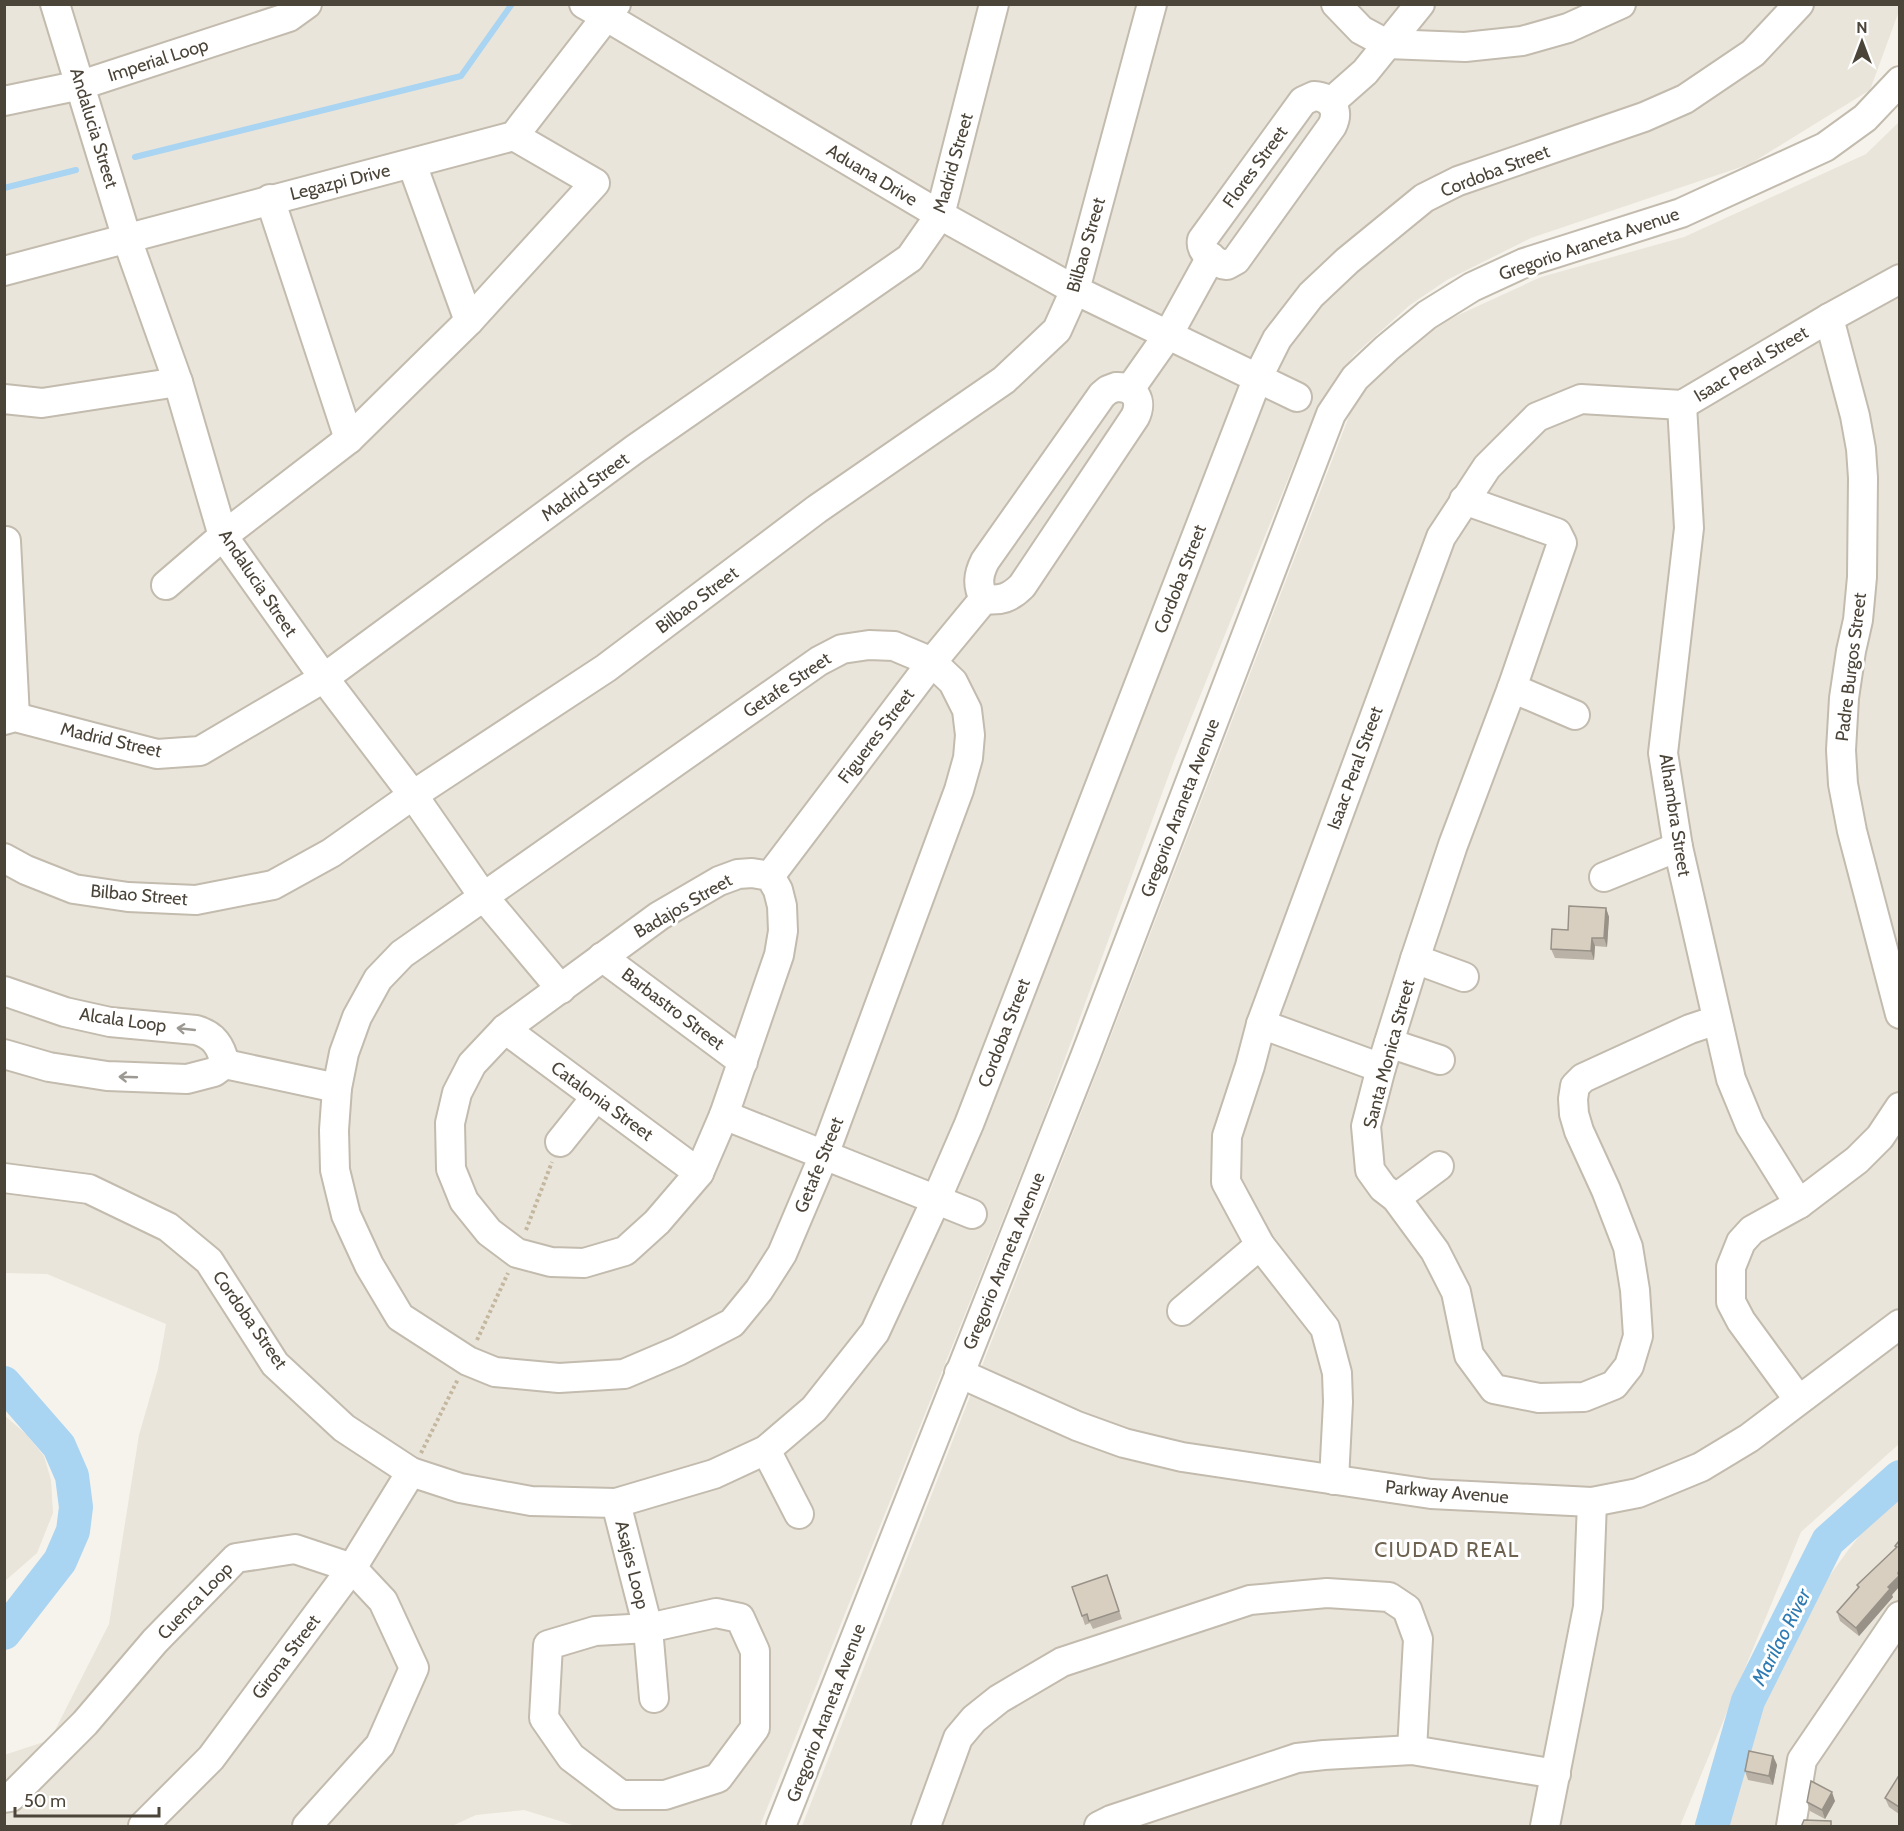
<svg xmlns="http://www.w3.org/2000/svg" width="1904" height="1831" viewBox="0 0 1904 1831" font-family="Cabin,sans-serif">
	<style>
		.residential { fill: #eae5da }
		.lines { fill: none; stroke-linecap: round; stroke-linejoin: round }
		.stream { stroke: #a9d4f2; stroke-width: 6 }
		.river { stroke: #a9d4f2; stroke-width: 34 }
		.minor-casing { stroke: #c2bbae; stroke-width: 32 }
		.path { stroke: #c4b79f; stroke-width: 4; stroke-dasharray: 3 3; stroke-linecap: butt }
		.minor { stroke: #fff; stroke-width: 28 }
		.wall { fill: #bab2a6 }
		.shaded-wall { fill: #979187 }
		.building { fill: #d8cfc1; stroke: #979187; stroke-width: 1.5 }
		.oneway { stroke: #9c9892 }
		.labels { text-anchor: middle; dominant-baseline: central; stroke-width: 6; stroke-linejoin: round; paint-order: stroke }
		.street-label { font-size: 18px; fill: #4b4439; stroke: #fff }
		.water-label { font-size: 20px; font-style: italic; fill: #2e7ab2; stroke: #fff }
		.quarter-label { font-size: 21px; letter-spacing: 1.5px; fill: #6e6250; stroke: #fff }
	</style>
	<rect width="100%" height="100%" fill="#f6f3ec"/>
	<g class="residential">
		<polygon points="5,5 1899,5 1899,11 1870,90 1750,164 1531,238 1447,280 1410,305 1354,355 1316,410 1175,758 1041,1124 760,1826 576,1826 524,1810 476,1815 452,1826 5,1826 4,1755 50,1740 109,1624 139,1435 158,1369 166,1324 47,1274 5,1273"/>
		<polygon points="1899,122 1899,1444 1801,1532 1680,1826 802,1826 1109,1041 1351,411 1372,379 1441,323 1541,277 1684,237 1866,154"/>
		<polygon points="5,1416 26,1434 44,1456 51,1480 53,1513 37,1553 5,1581"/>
		<polygon points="1899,1494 1899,1826 1722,1826 1754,1721 1771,1681 1810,1603 1846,1553 1878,1512"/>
	</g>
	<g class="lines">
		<g class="stream">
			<polyline points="135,157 461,76 512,4"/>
			<polyline points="4,188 76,170"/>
		</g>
		<g class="river">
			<polyline points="4,1383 59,1446 72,1476 76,1507 73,1531 60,1561 4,1633"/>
			<polyline points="1712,1826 1748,1701 1828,1541 1900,1477"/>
		</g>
		<g class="minor-casing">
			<g id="minor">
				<polyline points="55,4 127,239 178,382 223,536 324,678 413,795 483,896 561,989"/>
				<polyline points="584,4 607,17 940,215 1075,290 1297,397"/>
				<polyline points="1336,4 1361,30 1387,44 1465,47 1522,41 1568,28 1621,4"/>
				<path d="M1314,96C1331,97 1340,110 1332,126L1236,260L1227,265C1216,264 1199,252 1202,240L1303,101Z"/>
				<polyline points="4,101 81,85 289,17 307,4"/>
				<polyline points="1331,102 1365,72 1420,4"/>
				<polyline points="412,164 469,321"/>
				<polyline points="270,199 349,439"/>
				<polyline points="4,271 514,136 616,4"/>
				<polyline points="1829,318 1855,416 1861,449 1863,478 1862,577 1858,620 1851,651 1844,698 1841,750 1843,784 1852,831 1900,1014"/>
				<path d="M1116,387C1135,386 1143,401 1135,417L1022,586C1010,598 1001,601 984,599C977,585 978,575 985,561L1102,395L1108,390Z"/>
				<polyline points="1130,389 1168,335 1211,257"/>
				<polyline points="4,399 42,403 178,382"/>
				<polyline points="1682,405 1689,528 1663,753 1678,847 1731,1079 1750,1125 1799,1204"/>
				<polyline points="1464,500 1557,533 1562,543 1512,688 1453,845 1415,959 1381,1068 1366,1126 1370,1170 1383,1188 1396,1198 1435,1251 1456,1292 1469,1355 1494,1389 1539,1398 1584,1397 1614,1385 1629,1366 1638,1336 1635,1290 1628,1247 1606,1190 1579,1131 1574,1114 1573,1099 1575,1086 1583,1078 1690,1029 1717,1020"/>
				<polyline points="6,541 15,717"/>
				<polyline points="166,585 223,536 349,439 469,321 595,183 514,136"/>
				<polygon points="869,645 894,646 932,662 953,682 967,710 970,735 968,758 959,790 824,1155 782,1254 759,1290 732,1323 678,1351 624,1374 559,1378 495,1372 468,1361 400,1317 369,1265 346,1215 335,1170 334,1130 337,1088 344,1053 357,1017 378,979 402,954 819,661 842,649"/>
				<polyline points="1512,688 1575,715"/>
				<polyline points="4,720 15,717 157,754 200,751 324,678 635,449 910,258 940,215 994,4"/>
				<polyline points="4,858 26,870 74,889 128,897 196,900 273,885 331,853 413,795 606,668 817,509 1004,380 1057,330 1075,290 1152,4"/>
				<polygon points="752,873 770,876 778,890 782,906 783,931 779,955 724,1115 699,1173 657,1222 625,1251 584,1263 551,1262 517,1253 489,1232 464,1201 451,1169 450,1123 457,1093 472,1064 505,1029 659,916 719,881 738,874"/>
				<polyline points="770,876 932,662 984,599"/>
				<polyline points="1604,877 1678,847"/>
				<polyline points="602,957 743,1062"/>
				<polyline points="1415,959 1464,977"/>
				<path d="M4,991L65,1012L110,1022L196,1030C214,1035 221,1046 225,1064"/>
				<polyline points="1261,1024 1381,1068"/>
				<polyline points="505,1029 699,1173"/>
				<polyline points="1389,1043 1440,1060"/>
				<polyline points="4,1054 49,1067 107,1076 187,1079 214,1072 225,1064 337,1088"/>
				<polyline points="724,1115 972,1214"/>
				<polyline points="560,1142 596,1097"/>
				<polyline points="4,1178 89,1189 168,1227 209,1261 275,1364 344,1428 411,1472 460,1488 531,1501 616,1503 714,1474 766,1450 814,1409 875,1332 936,1200 969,1124 1258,377 1277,339 1311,295 1347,261 1424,198 1458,181 1644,117 1685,99 1753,53 1799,4"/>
				<polyline points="1396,1198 1439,1166"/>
				<polyline points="1182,1311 1260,1245"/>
				<polyline points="959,1373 1077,1426 1124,1443 1182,1457 1431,1494 1592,1502 1638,1493 1701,1467 1749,1438 1900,1324"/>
				<polyline points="1798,1399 1741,1321 1731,1302 1731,1267 1741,1242 1752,1230 1799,1204 1857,1160 1880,1137 1900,1107"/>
				<polyline points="766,1450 799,1514"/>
				<polyline points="1334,1480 1338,1402 1337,1373 1325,1328 1260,1245 1226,1182 1227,1136 1250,1066 1261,1024 1441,537 1487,467 1537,417 1581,399 1682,405 1829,318 1900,279"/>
				<polyline points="616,1503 648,1628 654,1698"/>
				<polygon points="716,1613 740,1618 755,1651 755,1728 718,1778 665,1795 621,1795 571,1757 544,1718 548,1645 595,1631 648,1628"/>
				<polyline points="4,1798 11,1797 85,1723 155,1641 236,1558 295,1549 352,1568 383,1601 414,1668 380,1745 307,1826"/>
				<polyline points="143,1826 211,1758 352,1568 411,1472"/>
				<polyline points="781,1826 1085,1057 1331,414 1355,378 1387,348 1427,315 1472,287 1524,263 1681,213 1825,147 1865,118 1900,81"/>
				<polyline points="926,1826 958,1738 974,1719 999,1699 1062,1662 1250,1600 1327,1593 1389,1597 1407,1609 1418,1639 1412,1750"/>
				<polyline points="1099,1826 1111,1820 1297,1758 1324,1755 1412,1750 1556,1774"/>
				<polyline points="1545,1826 1588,1607 1592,1502"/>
				<polyline points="1791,1826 1802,1760 1900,1616"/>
			</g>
		</g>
		<g class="path">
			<polyline points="526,1230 552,1162"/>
			<polyline points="477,1340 508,1273"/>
			<polyline points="421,1453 458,1379"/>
		</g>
		<use href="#minor" class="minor"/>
	</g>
	<g class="wall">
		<polygon points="1606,908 1609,917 1607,947 1595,946 1594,960 1555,958 1551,949 1568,930"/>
		<polygon points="1899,1541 1892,1595 1893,1597 1859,1636 1840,1621 1837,1612 1858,1588 1857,1585 1896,1548 1895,1546"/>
		<polygon points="1107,1575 1122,1619 1093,1629 1090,1623 1085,1625 1072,1587"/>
		<polygon points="1773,1756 1777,1765 1773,1785 1748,1780 1745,1771"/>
		<polygon points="1899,1778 1899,1814 1889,1807 1885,1798"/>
		<polygon points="1835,1801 1825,1819 1810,1811 1807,1802"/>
	</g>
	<g class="shaded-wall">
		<polygon points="1606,908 1609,917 1607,947 1604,938"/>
		<polygon points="1592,938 1595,946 1594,960 1591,951"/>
		<polygon points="1899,1571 1899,1587 1892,1595 1893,1597 1859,1636 1856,1628"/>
		<polygon points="1773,1756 1777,1765 1773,1785 1769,1776"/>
		<polygon points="1832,1792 1835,1801 1825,1819 1822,1810"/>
	</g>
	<g class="building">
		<polygon points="1569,906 1606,908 1604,938 1592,938 1591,951 1551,949 1552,929 1568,930"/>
		<polygon points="1899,1541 1899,1571 1898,1573 1899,1576 1888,1587 1890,1589 1856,1628 1837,1612 1859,1587 1857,1585 1897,1547 1895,1546"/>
		<polygon points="1107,1575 1119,1611 1089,1621 1087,1614 1082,1616 1072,1587"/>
		<polygon points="1749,1751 1773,1756 1769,1776 1745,1771"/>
		<polygon points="1898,1777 1899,1778 1899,1807 1885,1798"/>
		<polygon points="1811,1781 1832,1792 1822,1810 1807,1802"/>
		<polygon points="1804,1820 1831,1821 1831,1827 1801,1827"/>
	</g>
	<defs><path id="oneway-shaft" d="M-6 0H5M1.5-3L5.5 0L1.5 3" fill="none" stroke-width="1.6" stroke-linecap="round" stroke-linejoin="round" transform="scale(1.5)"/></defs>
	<g class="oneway">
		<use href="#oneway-shaft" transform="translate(186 1029) rotate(-174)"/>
		<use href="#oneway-shaft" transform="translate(128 1077) rotate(-178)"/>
	</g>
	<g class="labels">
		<g class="street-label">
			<text transform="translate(158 60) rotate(-18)">Imperial Loop</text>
			<text transform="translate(94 128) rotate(73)">Andalucia Street</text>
			<text transform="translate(953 163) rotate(-74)">Madrid Street</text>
			<text transform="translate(1255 167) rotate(-54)">Flores Street</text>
			<text transform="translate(1495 171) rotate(-21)">Cordoba Street</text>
			<text transform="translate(872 175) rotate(31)">Aduana Drive</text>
			<text transform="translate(340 182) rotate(-14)">Legazpi Drive</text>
			<text transform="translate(1589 244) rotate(-19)">Gregorio Araneta Avenue</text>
			<text transform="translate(1086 245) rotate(-74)">Bilbao Street</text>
			<text transform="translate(1751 364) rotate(-31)">Isaac Peral Street</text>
			<text transform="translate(585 487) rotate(-36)">Madrid Street</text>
			<text transform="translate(1180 579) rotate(-69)">Cordoba Street</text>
			<text transform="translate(258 583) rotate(56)">Andalucia Street</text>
			<text transform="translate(697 600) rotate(-37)">Bilbao Street</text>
			<text transform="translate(1851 667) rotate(-83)">Padre Burgos Street</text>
			<text transform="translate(787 685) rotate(-34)">Getafe Street</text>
			<text transform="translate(876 736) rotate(-53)">Figueres Street</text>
			<text transform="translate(111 740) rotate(13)">Madrid Street</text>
			<text transform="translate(1355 768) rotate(-70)">Isaac Peral Street</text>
			<text transform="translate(1180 808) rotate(-69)">Gregorio Araneta Avenue</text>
			<text transform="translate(1675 815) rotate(81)">Alhambra Street</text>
			<text transform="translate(139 895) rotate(5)">Bilbao Street</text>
			<text transform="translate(683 906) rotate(-30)">Badajos Street</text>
			<text transform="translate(673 1009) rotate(37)">Barbastro Street</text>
			<text transform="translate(123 1020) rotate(8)">Alcala Loop</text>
			<text transform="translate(1004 1033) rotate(-69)">Cordoba Street</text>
			<text transform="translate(1389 1054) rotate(-75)">Santa Monica Street</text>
			<text transform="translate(602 1101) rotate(36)">Catalonia Street</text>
			<text transform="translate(819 1165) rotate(-68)">Getafe Street</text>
			<text transform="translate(1004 1261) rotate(-68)">Gregorio Araneta Avenue</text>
			<text transform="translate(250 1320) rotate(55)">Cordoba Street</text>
			<text transform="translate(1447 1492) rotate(5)">Parkway Avenue</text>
			<text transform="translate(632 1565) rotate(76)">Asajes Loop</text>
			<text transform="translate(195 1601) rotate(-46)">Cuenca Loop</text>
			<text transform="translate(286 1657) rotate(-53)">Girona Street</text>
			<text transform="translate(826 1713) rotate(-69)">Gregorio Araneta Avenue</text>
		</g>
		<g class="water-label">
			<text transform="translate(1781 1637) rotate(-63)">Marilao River</text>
		</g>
		<g class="quarter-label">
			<text x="1447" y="1549">CIUDAD REAL</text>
		</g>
	</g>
	<rect width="1904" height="1831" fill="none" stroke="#4b4439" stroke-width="12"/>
	<g transform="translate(1862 42)" stroke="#ffffff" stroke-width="4.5" paint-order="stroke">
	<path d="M0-4.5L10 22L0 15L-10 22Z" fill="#4b4439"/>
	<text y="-9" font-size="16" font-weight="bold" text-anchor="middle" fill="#4b4439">N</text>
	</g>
	<path d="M15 1807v9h144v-9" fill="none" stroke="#4b4439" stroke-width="3"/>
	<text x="24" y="1807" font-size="18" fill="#4b4439" stroke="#ffffff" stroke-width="4.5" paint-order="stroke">50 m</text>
</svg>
